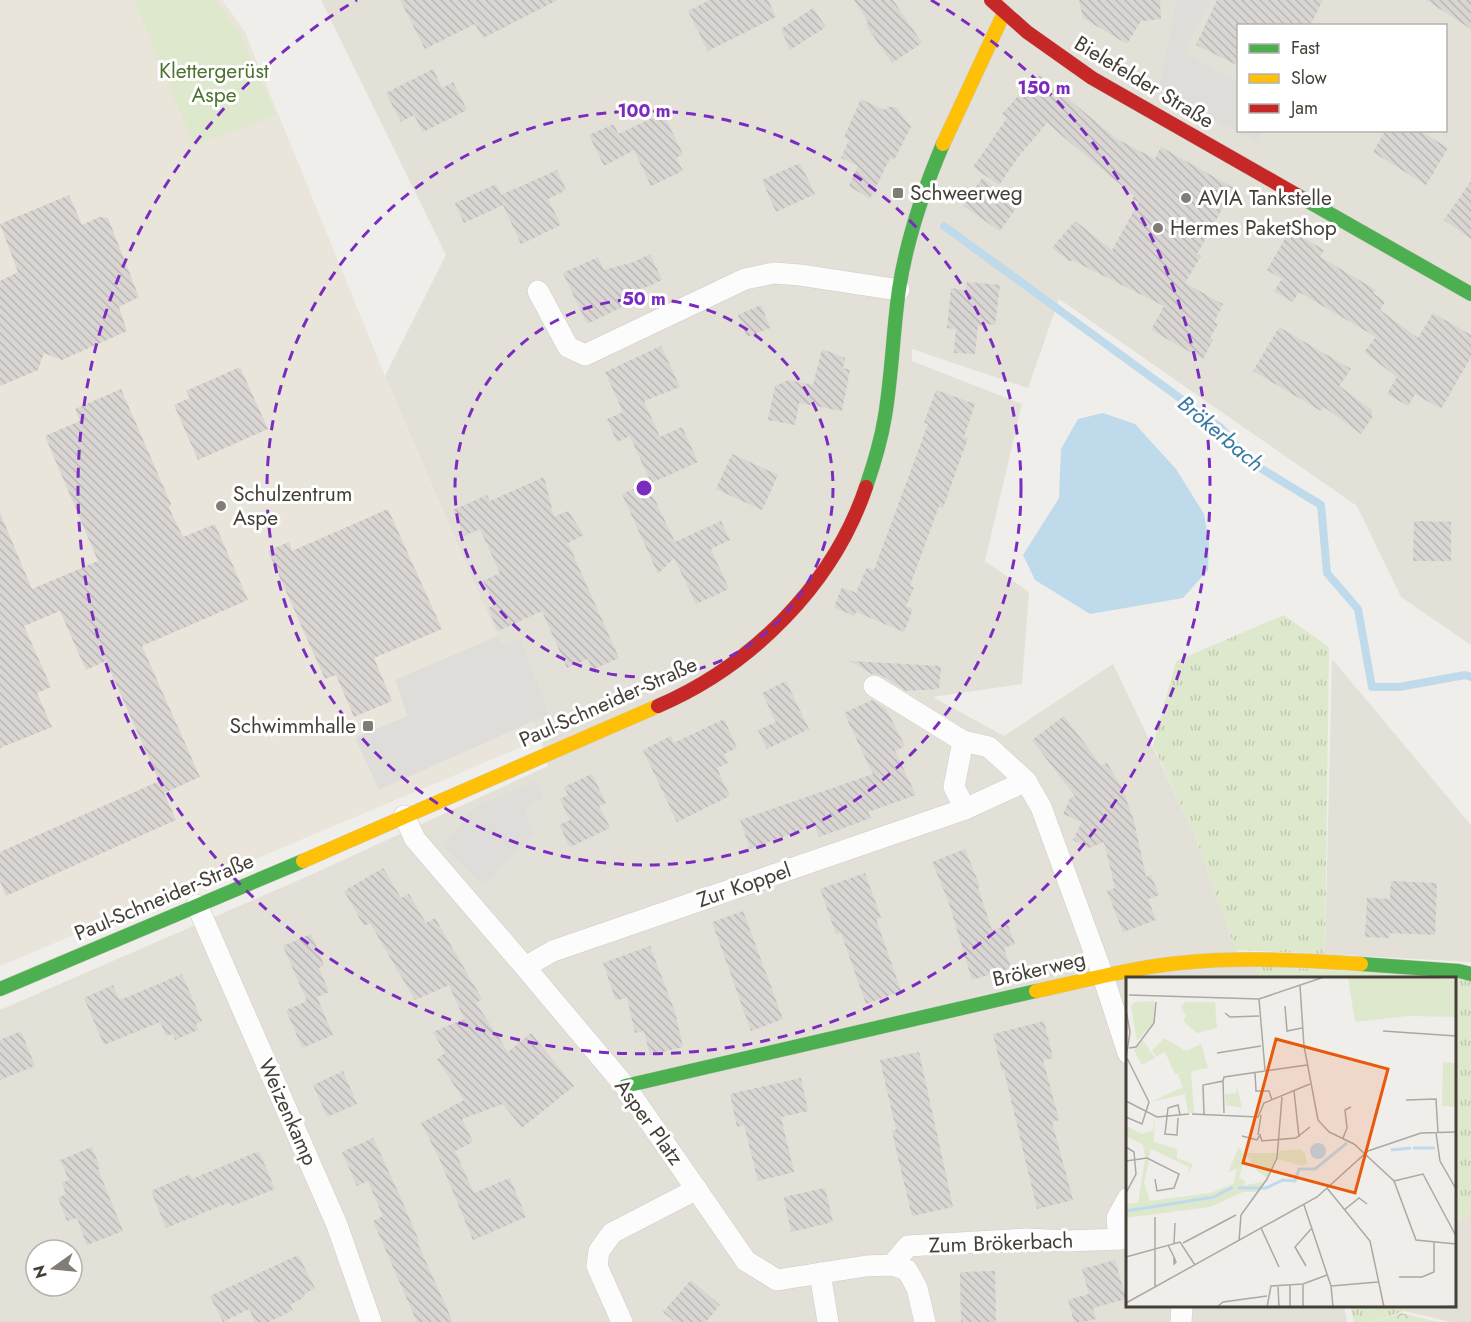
<svg xmlns="http://www.w3.org/2000/svg" width="1471" height="1322" viewBox="0 0 1471 1322" font-family="Jost,sans-serif">
	<style>
		.residential { fill: #e3e0d8; fill-rule: evenodd }
		.education { fill: #eae5da }
		.grass { fill: url(#grass-tufts) }
		.forest { fill: url(#forest-crowns) }
		.park { fill: #dee8cc }
		.parking { fill: #dfddda }
		.water { fill: #bedaeb }
		.lines { fill: none; stroke-linecap: round; stroke-linejoin: round }
		.stream { stroke: #bedaeb; stroke-width: 8 }
		.building { fill: url(#building-back-hatch) }
		.street-casing { stroke: #ceccc8; stroke-width: 22 }
		.fast-casing { stroke: #cecbc2; stroke-width: 15 }
		.slow-casing { stroke: #cecbc2; stroke-width: 15 }
		.jam-casing { stroke: #cecbc2; stroke-width: 15 }
		.street { stroke: #fdfcfc; stroke-width: 21 }
		.fast { stroke: #4caf50; stroke-width: 14 }
		.slow { stroke: #ffc107; stroke-width: 14 }
		.jam { stroke: #c62828; stroke-width: 14 }
		.ring { fill: none; stroke: #7b2cbf; stroke-width: 3; stroke-dasharray: 10 8 }
		.poi-dot { fill: #817c76; stroke: #fff; stroke-width: 2 }
		.labels { text-anchor: middle; dominant-baseline: central; stroke-width: 6; stroke-linejoin: round; paint-order: stroke }
		.park-label { font-size: 21px; fill: #4b732e; stroke: #fff }
		.street-label { font-size: 21px; fill: #453f37; stroke: #fff }
		.poi-label { font-size: 21px; fill: #453f37; stroke: #fff; text-anchor: start }
		.water-label { font-size: 22px; font-style: italic; fill: #3579a2; stroke: #fff }
		.inset-river { fill: none; stroke: #bedaeb; stroke-width: 3 }
		.inset-road { fill: none; stroke: #aca8a3; stroke-width: 1.5 }
		.view { fill: #e8590c; fill-opacity: 0.15; stroke: #e8590c; stroke-width: 3 }
		.inset-edge { fill: none; stroke: #453f37; stroke-width: 3 }
		.centre { fill: #7b2cbf; stroke: #fff; stroke-width: 3 }
		.ring-label { font-size: 18px; text-anchor: middle; font-weight: bold; fill: #7b2cbf; stroke: #fff; stroke-width: 6; stroke-linejoin: round; paint-order: stroke }
	</style>
	<defs>
		<pattern id="grass-tufts" width="24" height="20" patternUnits="userSpaceOnUse" patternTransform="scale(1.5)"><rect width="24" height="20" fill="#dee8cc"/><path d="M3 7l-1-3M5 7V3M7 7l1-3M15 17l-1-3M17 17v-4M19 17l1-3" fill="none" stroke="#c0c8b0"/></pattern>
		<pattern id="forest-crowns" width="20" height="18" patternUnits="userSpaceOnUse" patternTransform="scale(1.5)"><rect width="20" height="18" fill="#dee8cc"/><path d="M2 6a3 3 0 1 1 6 0M12 15a3 3 0 1 1 6 0" fill="none" stroke="#c0c8b0"/></pattern>
		<pattern id="building-back-hatch" width="6" height="6" patternUnits="userSpaceOnUse" patternTransform="scale(1.5)"><rect width="6" height="6" fill="#d8d5d2"/><path d="M-1 5l2 2M0 0l6 6M5-1l2 2" fill="none" stroke="#bbb8b5"/></pattern>
	</defs>
	<rect width="100%" height="100%" fill="#f0eeeb"/>
	<g class="residential">
		<path d="M321,0H1471V645L1401,597L1357,506L1059,299L1028,388L912,349V361L1022,404L985,561L1029,592L1022,684L933,697L1004,736L1113,664L1194,833L1236,950L1257,966L1260,978H1128V1306H1344L1347,1322H0V1010L306,877L548,766L541,739L385,376L446,255ZM1238,26H1446V130H1238ZM36,1250H72V1286H36Z"/>
		<polygon points="1332,659 1471,825 1471,962 1325,954"/>
		<polygon points="1471,1213 1471,1322 1451,1322 1404,1311 1401,1306 1454,1306 1455,1224"/>
	</g>
	<polygon class="education" points="0,0 222,0 244,30 385,376 541,739 0,966"/>
	<g class="grass">
		<polygon points="1284,615 1329,647 1325,954 1236,950 1194,833 1153,745 1176,661"/>
		<polygon points="1257,966 1458,977 1471,981 1471,1213 1455,1224 1454,978 1260,978"/>
		<polygon points="1350,1306 1401,1306 1404,1311 1373,1322 1354,1322"/>
	</g>
	<polygon class="forest" points="1401,1313 1438,1322 1374,1322"/>
	<polygon class="park" points="134,0 216,0 240,34 276,115 194,146"/>
	<g class="parking">
		<polygon points="1177,0 1210,0 1184,53 1238,81 1238,130 1262,131 1256,142 1159,89"/>
		<polygon points="498,636 502,646 520,638 549,714 379,790 355,738 408,716 395,680"/>
		<polygon points="537,780 544,798 524,809 534,833 483,886 443,846 475,807"/>
	</g>
	<polygon class="water" points="1103,413 1135,424 1176,469 1204,514 1209,542 1208,570 1183,598 1090,614 1035,580 1023,555 1059,498 1061,449 1078,419"/>
	<g class="lines">
		<polyline class="stream" points="944,226 1221,428 1252,463 1321,505 1327,573 1358,609 1372,687 1399,687 1465,675 1471,677"/>
	</g>
	<g class="building">
		<polygon points="400,0 558,0 483,38 475,24 425,49"/>
		<polygon points="710,0 768,0 776,17 708,51 688,11"/>
		<polygon points="854,0 893,0 922,43 892,63 865,24 868,22"/>
		<polygon points="1079,0 1160,0 1161,19 1141,21 1127,44 1083,18"/>
		<polygon points="1217,0 1323,0 1310,26 1239,26 1239,66 1196,45"/>
		<polygon points="1426,0 1471,0 1471,29"/>
		<polygon points="813,8 826,27 790,50 781,29"/>
		<polygon points="433,69 442,88 453,82 467,110 423,132 414,115 401,122 386,93"/>
		<polygon points="1040,75 1115,138 1155,159 1161,147 1234,188 1197,254 1201,256 1185,283 1223,304 1214,322 1218,324 1210,338 1213,340 1203,359 1151,330 1164,306 1072,260 1070,262 1052,248 1075,221 1112,250 1139,202 1132,199 1134,196 1047,123 1019,156 999,185 973,167 1007,118 1002,114 1028,85 1030,87"/>
		<polygon points="861,99 884,110 888,107 896,107 911,127 894,160 890,158 870,199 849,186 858,166 841,158 849,140 844,137"/>
		<polygon points="663,113 683,154 676,158 683,171 651,186 634,150 604,166 589,135 614,124 618,134"/>
		<polygon points="1386,130 1419,130 1448,148 1426,185 1373,152"/>
		<polygon points="800,163 815,194 776,212 762,180"/>
		<polygon points="557,170 566,190 548,199 561,225 521,244 503,205 464,223 455,203 496,184 501,195"/>
		<polygon points="982,178 1019,204 1000,231 963,206"/>
		<polygon points="1471,181 1471,239 1444,220"/>
		<polygon points="69,195 82,225 99,217 108,218 139,297 119,307 127,331 62,360 44,353 38,370 0,386 0,281 18,272 0,224"/>
		<polygon points="1290,230 1324,250 1320,257 1376,290 1373,293 1385,302 1380,310 1418,338 1433,313 1471,335 1471,357 1441,409 1415,394 1408,406 1387,394 1397,377 1364,352 1376,337 1299,292 1293,302 1274,291 1282,279 1267,270"/>
		<polygon points="650,254 662,280 640,290 643,297 587,324 563,273 598,257 604,270 634,262"/>
		<polygon points="967,282 1000,285 995,325 982,323 982,326 978,325 975,354 954,353 956,329 947,328 951,288 966,290"/>
		<polygon points="761,305 770,328 747,337 738,315"/>
		<polygon points="1279,327 1351,369 1339,386 1372,410 1372,418 1361,434 1324,407 1321,411 1253,371"/>
		<polygon points="661,346 680,387 644,401 660,437 682,427 698,462 651,483 630,436 617,442 607,419 623,412 605,372"/>
		<polygon points="822,349 845,358 843,368 850,370 842,411 799,403 795,425 768,420 775,386 788,380 813,385"/>
		<polygon points="240,367 268,429 198,460 174,405 190,398 186,391"/>
		<polygon points="121,389 171,504 169,508 183,537 215,524 248,600 142,646 200,777 164,793 176,820 6,896 0,881 0,852 159,781 164,793 106,661 86,670 60,611 24,626 51,687 37,693 52,727 0,748 0,513 32,589 98,561 45,436 80,421 75,409"/>
		<polygon points="936,390 975,404 964,437 968,438 943,508 939,506 910,586 914,587 906,606 913,609 904,632 856,612 854,616 834,607 842,587 856,593 867,567 874,570 928,424 924,423"/>
		<polygon points="732,454 778,475 762,510 716,489"/>
		<polygon points="544,477 554,517 568,511 584,535 568,543 619,658 592,670 588,659 567,668 542,611 498,631 488,608 494,605 483,581 500,573 480,529 464,536 453,510 487,495 490,501"/>
		<polygon points="647,483 675,542 721,521 730,540 711,549 729,589 696,604 674,558 658,574 622,494"/>
		<polygon points="388,509 442,629 374,658 392,701 354,717 336,675 325,679 268,551 289,542 292,551"/>
		<polygon points="1414,521 1451,522 1451,561 1413,561"/>
		<polygon points="850,661 941,666 939,689 906,691 881,675 872,674"/>
		<polygon points="786,681 809,729 767,749 758,730 776,722 762,693"/>
		<polygon points="872,700 886,709 905,746 895,751 916,795 868,812 871,818 819,837 815,825 750,849 740,820 873,774 844,713"/>
		<polygon points="1064,716 1101,765 1107,763 1122,788 1134,821 1146,877 1151,875 1159,895 1148,899 1156,920 1123,932 1107,891 1115,888 1104,842 1089,848 1073,840 1082,822 1063,814 1070,798 1075,796 1032,740"/>
		<polygon points="724,719 737,748 724,754 728,763 717,768 730,796 677,822 643,750 671,736 674,743"/>
		<polygon points="592,774 606,803 599,806 610,828 570,847 559,825 570,820 560,799 568,795 564,787"/>
		<polygon points="965,849 980,887 978,888 992,930 1008,925 1015,944 1004,948 1011,968 972,980 948,900 932,862"/>
		<polygon points="383,868 401,898 409,894 426,923 435,918 482,999 476,1003 508,1052 531,1033 574,1086 522,1128 503,1104 462,1119 473,1142 455,1151 474,1193 510,1178 526,1217 473,1240 439,1158 421,1123 464,1100 437,1059 445,1053 433,1032 464,1019 449,985 415,1000 370,923 364,926 344,891"/>
		<polygon points="865,873 881,918 876,919 901,991 866,1004 841,933 836,934 820,889"/>
		<polygon points="1391,881 1437,883 1435,935 1389,933 1389,938 1365,937 1367,898 1390,899"/>
		<polygon points="743,911 783,1019 751,1031 712,922"/>
		<polygon points="311,934 324,965 319,968 329,992 317,997 333,1035 302,1048 286,1010 307,1001 283,946"/>
		<polygon points="650,946 675,1012 683,1047 650,1055 644,1031 635,1033 627,997 616,1001 603,963"/>
		<polygon points="182,974 202,1021 196,1024 198,1030 175,1040 173,1034 166,1036 160,1022 104,1045 84,998 113,985 119,999 125,998"/>
		<polygon points="1044,1021 1053,1058 1043,1060 1059,1120 1052,1122 1073,1200 1037,1209 1004,1070 1002,1071 993,1034"/>
		<polygon points="21,1031 35,1066 0,1080 0,1040"/>
		<polygon points="919,1052 953,1207 912,1216 899,1162 892,1131 896,1130 880,1060"/>
		<polygon points="343,1071 357,1104 327,1117 313,1085"/>
		<polygon points="801,1078 808,1111 781,1117 794,1172 758,1181 744,1125 737,1127 730,1094"/>
		<polygon points="373,1138 400,1196 419,1241 417,1242 453,1322 417,1322 373,1221 383,1216 368,1181 357,1186 342,1152"/>
		<polygon points="92,1147 100,1168 98,1169 123,1231 87,1245 77,1218 67,1221 58,1198 66,1194 62,1183 69,1180 60,1160"/>
		<polygon points="259,1151 275,1189 232,1206 230,1202 166,1228 151,1191 190,1174 192,1179"/>
		<polygon points="825,1188 833,1222 791,1232 784,1197"/>
		<polygon points="298,1255 315,1288 304,1294 305,1297 290,1305 293,1310 269,1322 255,1322 249,1309 223,1322 210,1296"/>
		<polygon points="1115,1260 1126,1299 1093,1308 1096,1319 1084,1322 1074,1322 1068,1300 1089,1294 1082,1269"/>
		<polygon points="995,1271 996,1322 961,1322 960,1272"/>
		<polygon points="691,1280 720,1305 706,1322 675,1322 663,1312"/>
	</g>
	<g class="lines">
		<g class="street-casing">
			<g id="street">
				<polyline points="538,291 568,347 585,355 745,279 774,273 800,275 899,290"/>
				<polyline points="874,686 963,741 989,747 1026,781 1041,807 1103,976 1128,1053"/>
				<polyline points="963,741 954,787 965,809"/>
				<polyline points="404,816 415,839 525,967 625,1086 746,1261 777,1280 866,1266 892,1265 907,1270 917,1288 925,1322"/>
				<polyline points="197,905 337,1225 371,1322"/>
				<polyline points="525,967 553,951 965,809 1026,781"/>
				<polyline points="1128,1198 1117,1218 1119,1239 1128,1238"/>
				<polyline points="892,1265 908,1246 1026,1239 1068,1241 1119,1239"/>
				<polyline points="820,1273 828,1322"/>
				<polyline points="622,1322 597,1266 599,1251 612,1233 697,1189"/>
				<polyline points="1181,1322 1182,1306"/>
			</g>
		</g>
		<g class="fast-casing">
			<g id="fast">
				<polyline points="1297,195 1471,294"/>
				<path d="M866,487C874,464 881,441 885,416C892,374 893,331 899,289C907,238 923,191 943,144"/>
				<polyline points="1361,964 1459,971 1471,974"/>
				<polyline points="0,989 303,861"/>
				<polyline points="625,1086 1036,991"/>
			</g>
		</g>
		<g class="slow-casing">
			<g id="slow">
				<polyline points="943,144 1004,13"/>
				<polyline points="303,861 658,706"/>
				<path d="M1036,991C1083,981 1131,968 1179,963C1239,957 1301,960 1361,964"/>
			</g>
		</g>
		<g class="jam-casing">
			<g id="jam">
				<polyline points="991,0 1027,32 1092,78 1297,195"/>
				<path d="M658,706C751,666 833,585 866,487"/>
			</g>
		</g>
		<use href="#street" class="street"/>
		<use href="#fast" class="fast"/>
		<use href="#slow" class="slow"/>
		<use href="#jam" class="jam"/>
	</g>
	<g class="ring">
		<circle cx="644" cy="488" r="189"/>
		<circle cx="644" cy="488" r="377"/>
		<path d="M931 0A566 566 0 1 1 357 0"/>
	</g>
	<g class="poi-dot">
		<rect x="892" y="187" width="12" height="12" rx="3"/>
		<circle cx="1186" cy="198" r="6"/>
		<circle cx="1158" cy="228" r="6"/>
		<circle cx="221" cy="506" r="6"/>
		<rect x="362" y="720" width="12" height="12" rx="3"/>
	</g>
	<g class="labels">
		<g class="park-label">
			<text x="214" y="71">Klettergerüst<tspan x="214" dy="24">Aspe</tspan></text>
		</g>
		<g class="street-label">
			<text transform="translate(1144 82) rotate(31)">Bielefelder Straße</text>
			<text transform="translate(608 702) rotate(-24)">Paul-Schneider-Straße</text>
			<text transform="translate(744 885) rotate(-19)">Zur Koppel</text>
			<text transform="translate(164 897) rotate(-23)">Paul-Schneider-Straße</text>
			<text transform="translate(1039 969) rotate(-13)">Brökerweg</text>
			<text transform="translate(288 1112) rotate(66)">Weizenkamp</text>
			<text transform="translate(649 1122) rotate(54)">Asper Platz</text>
			<text transform="translate(1001 1243) rotate(-2)">Zum Brökerbach</text>
		</g>
		<g class="poi-label">
			<text x="910" y="193">Schweerweg</text>
			<text x="1198" y="198">AVIA Tankstelle</text>
			<text x="1170" y="228">Hermes PaketShop</text>
			<text x="233" y="494">Schulzentrum<tspan x="233" dy="24">Aspe</tspan></text>
			<text x="356" y="726" text-anchor="end">Schwimmhalle</text>
		</g>
		<g class="water-label">
			<text transform="translate(1221 433) rotate(40)">Brökerbach</text>
		</g>
	</g>
	<g transform="translate(1126 977)">
		<rect width="330" height="330" fill="#f0eeeb"/>
		<path d="M28,24L29,45L11,64L5,29L8,25ZM59,25H89L91,51L71,56L57,44L60,39L55,30ZM38,61L60,74L75,67L82,91L49,97L39,75L30,80L26,73ZM17,63L29,81L16,88L8,73ZM111,109L116,131L100,128L99,117L110,116ZM173,172L179,176L181,186L177,189L151,182L154,174ZM119,176H152L141,201L131,194Z" fill="#dee8cc"/>
		<path d="M296,0L330,3V8L298,9ZM113,170L119,180L113,201L119,204L118,208L138,205L131,215H117L84,230L0,241V227L84,216L107,207L111,192L102,195Z" fill="#dee8cc"/>
		<path d="M296,0L298,8H330V40L282,39L229,45L222,1ZM317,85L330,86V130L316,129ZM65,94L68,136H62L59,117L25,125L57,110L52,97ZM29,141L28,165L51,172V181L67,187L62,197L63,190L25,172L23,181L19,180L17,168L0,159V149L16,157L27,153ZM19,182L23,183L18,206L24,224L12,226Z" fill="#dee8cc"/>
		<path d="M184 174a8 8 0 1 1 16 0a8 8 0 1 1-16 0Z" fill="#bedaeb"/>
		<path class="inset-river" d="M287,171H309M265,173L285,171M112,211H140L157,203L169,204L173,192H189L221,166M0,234L88,220L107,210"/>
		<path class="inset-road" d="M174,9L178,69L192,143L203,155L228,167L268,204L290,263L330,267M3,18L133,22L198,0M133,22L139,93M159,29L161,54L176,51M0,33L4,55L0,81M99,36L104,40L133,39M257,54L330,59M3,71L10,70L28,46L30,25M91,76L135,69M129,96L130,114H143L146,123M97,104L98,136M168,114L173,160M280,123L310,122L312,155M0,124L31,140L63,137M66,137L132,140L138,126L184,107M78,137L77,108L97,104L98,100L181,88M0,140L16,147L23,125L1,81M52,141L51,158L39,157L42,131L52,128L54,138M310,156L314,184L330,212M132,158L135,138M116,159L131,163L134,158L136,164L170,161L184,150M217,161L221,151L219,133L225,130M0,170L8,175L10,197L0,216M0,184L21,181L53,197L48,211L31,214L29,202M268,204L297,197L330,259M201,211L244,264L258,330M178,228L205,309L207,330M218,233L233,221L241,227M29,240V310M135,251L153,290M113,264L115,238L141,202L151,181L156,120M57,266L110,238M48,267L49,246M42,268L48,280L50,285L48,287V280M0,280L54,265L69,288M180,289L169,270L185,252M273,300H296L308,295V265M152,309L153,330M205,309L252,305M0,326L191,220L242,174L295,156L330,155M91,330L97,325L141,319M141,330L145,309L177,307L201,298M164,330V308M177,330V308M305,330L330,329"/>
		<path class="view" d="M150,62L262,92L229,216L117,186Z"/>
		<rect width="330" height="330" class="inset-edge"/>
	</g>
	<circle cx="644" cy="488" r="9" class="centre"/>
	<g class="ring-label">
		<text x="1044" y="94">150 m</text>
		<text x="644" y="117">100 m</text>
		<text x="644" y="305">50 m</text>
	</g>
	<rect x="1237" y="24" width="210" height="108" fill="#ffffff" stroke="#b5b2af" stroke-width="1.5"/>
	<rect x="1249" y="44" width="30" height="9" fill="#4caf50" stroke="#b5b2af" stroke-width="1.5"/>
	<text x="1291" y="54" font-size="18" fill="#453f37">Fast</text>
	<rect x="1249" y="74" width="30" height="9" fill="#ffc107" stroke="#b5b2af" stroke-width="1.5"/>
	<text x="1291" y="84" font-size="18" fill="#453f37">Slow</text>
	<rect x="1249" y="104" width="30" height="9" fill="#c62828" stroke="#b5b2af" stroke-width="1.5"/>
	<text x="1291" y="114" font-size="18" fill="#453f37">Jam</text>
	<g transform="translate(54 1268) rotate(255)"><circle r="28" fill="#ffffff" stroke="#b5b2af" stroke-width="1.5"/>
	<path d="M0-4.5L10 22L0 15L-10 22Z" fill="#817c76"/>
	<text y="-9" font-size="16" font-weight="bold" text-anchor="middle" fill="#453f37">N</text>
	</g>
</svg>
